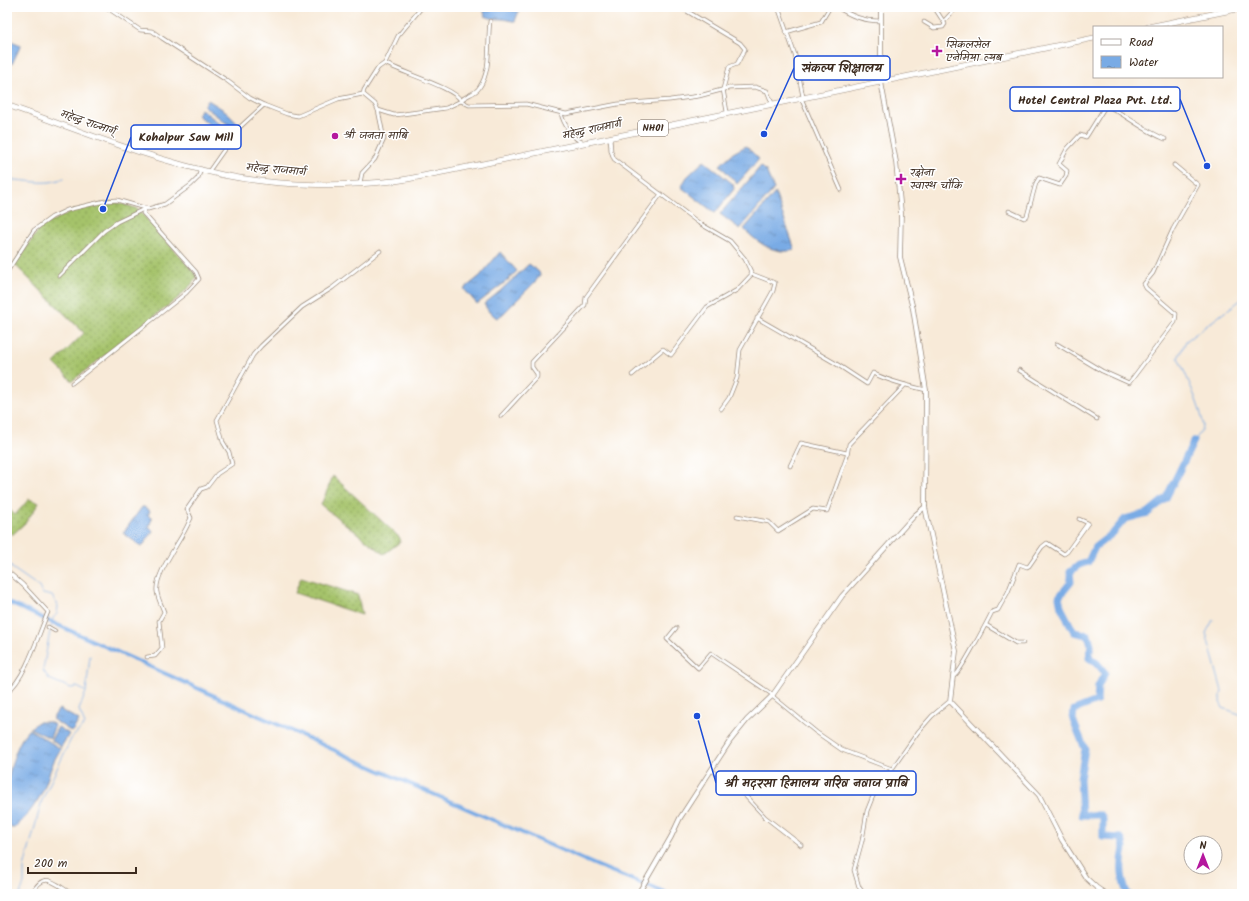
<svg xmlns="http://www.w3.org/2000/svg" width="1249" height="901" viewBox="0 0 1249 901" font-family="Kalam,'Playpen Sans Deva',sans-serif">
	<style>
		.grass { fill: url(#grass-dots); stroke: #707644 }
		.water { fill: url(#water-ripples); stroke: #5a6a82 }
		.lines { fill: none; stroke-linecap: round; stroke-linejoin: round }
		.stream { stroke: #79abe5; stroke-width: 1 }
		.canal { stroke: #79abe5; stroke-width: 4 }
		.river { stroke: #79abe5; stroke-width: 7 }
		.street-casing { stroke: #9a8a7b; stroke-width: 4.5 }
		.secondary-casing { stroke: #9a8a7b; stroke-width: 5.5 }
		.highway-casing { stroke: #9a8a7b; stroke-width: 6 }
		.street { stroke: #fff; stroke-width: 3 }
		.secondary { stroke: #fff; stroke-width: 4 }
		.highway { stroke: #fff; stroke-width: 5 }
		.poi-dot { fill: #b5179e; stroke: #fff; stroke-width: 1.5 }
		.labels { text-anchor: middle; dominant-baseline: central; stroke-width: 3; stroke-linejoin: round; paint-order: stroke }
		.shield { fill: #fff; stroke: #766a62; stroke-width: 1 }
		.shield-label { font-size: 10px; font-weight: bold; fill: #3b2a1e }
		.poi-label { font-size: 11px; fill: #3b2a1e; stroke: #fff; text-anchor: start }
		.street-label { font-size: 11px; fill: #3b2a1e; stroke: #fff }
		.leader { fill: none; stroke: #1d4ed8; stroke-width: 1.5 }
		.callout-dot { fill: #1d4ed8; stroke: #fff; stroke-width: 1.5 }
		.callout { fill: #fff; stroke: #1d4ed8; stroke-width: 1.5 }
		.callout-label { font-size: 12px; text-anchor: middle; font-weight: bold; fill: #3b2a1e }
	</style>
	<defs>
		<pattern id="grass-dots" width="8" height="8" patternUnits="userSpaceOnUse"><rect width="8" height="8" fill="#a5c36a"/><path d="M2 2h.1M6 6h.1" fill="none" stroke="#889f57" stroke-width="1.8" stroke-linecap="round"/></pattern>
		<pattern id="water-ripples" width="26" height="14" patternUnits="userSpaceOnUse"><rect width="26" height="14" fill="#79abe5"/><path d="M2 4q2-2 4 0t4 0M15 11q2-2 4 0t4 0" fill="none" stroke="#648bb9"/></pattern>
	</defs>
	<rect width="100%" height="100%" fill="#fff"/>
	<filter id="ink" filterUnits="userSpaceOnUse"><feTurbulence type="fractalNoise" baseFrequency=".025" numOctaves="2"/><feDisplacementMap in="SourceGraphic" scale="8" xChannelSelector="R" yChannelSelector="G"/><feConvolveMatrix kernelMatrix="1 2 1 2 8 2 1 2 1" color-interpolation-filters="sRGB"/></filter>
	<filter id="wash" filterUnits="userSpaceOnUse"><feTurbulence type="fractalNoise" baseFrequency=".012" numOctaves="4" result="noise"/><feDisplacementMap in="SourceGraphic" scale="16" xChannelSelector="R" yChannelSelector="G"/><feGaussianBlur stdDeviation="0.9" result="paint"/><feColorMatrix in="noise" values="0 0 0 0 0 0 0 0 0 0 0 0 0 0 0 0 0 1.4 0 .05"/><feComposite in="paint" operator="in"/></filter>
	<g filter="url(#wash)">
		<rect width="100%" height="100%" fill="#f8ead8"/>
		<g class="grass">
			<polygon points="111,202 120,203 138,209 194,272 197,277 191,285 178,298 72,381 54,363 84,333 14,264 41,227 72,211"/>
			<polygon points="333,476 400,538 400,542 384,554 321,505"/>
			<polygon points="29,499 39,503 26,522 12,535 7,530 7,507 15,515"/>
			<polygon points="301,577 358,595 362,615 295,593"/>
		</g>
		<g class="water">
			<path d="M483,7H516L519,11L515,21H512C501,17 495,21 485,16Z"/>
			<polygon points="9,40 21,45 12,64 7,63 7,42"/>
			<polygon points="208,100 227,112 239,124 235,130 204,106"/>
			<polygon points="201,109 233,134 229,140 197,115"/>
			<polygon points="746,146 759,159 737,184 720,165 733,153"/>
			<polygon points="704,161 733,184 734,189 715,213 681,187 687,177"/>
			<polygon points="761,166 766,171 774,189 740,229 720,214"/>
			<path d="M775,193L795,250C774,255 758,243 744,229Z"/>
			<polygon points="500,252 517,271 508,280 477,304 464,289 480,276"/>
			<polygon points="529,264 539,272 540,275 536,281 503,314 497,318 489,312 484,304 499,292"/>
			<polygon points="142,507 144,507 150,511 148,515 152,519 149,526 153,531 142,547 123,533"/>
			<polygon points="59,709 79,720 72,732 52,719"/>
			<polygon points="38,722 49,722 55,725 50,738 30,728"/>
			<polygon points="58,727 69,734 61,747 51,740"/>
			<path d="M29,729L61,749C52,762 51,769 46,783C40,800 27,817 14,828H11C0,804 10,749 29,729Z"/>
		</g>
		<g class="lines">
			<g class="stream">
				<path d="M7,180C27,179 45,187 64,178"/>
				<path d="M1194,441C1197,437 1202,431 1203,427C1205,417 1184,370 1178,358L1186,341L1242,299"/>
				<polyline points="7,561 12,568 38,586 43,594 52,596 58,606 57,614 53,618 51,628"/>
				<polyline points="1213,620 1206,633 1222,691 1220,702 1223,708 1242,715"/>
				<polyline points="50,631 43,670 49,679 71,688 77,687 85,691"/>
				<polyline points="20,894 24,883 24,868 42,800 71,739 85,724 79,710 86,692 90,656"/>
			</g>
			<polyline class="canal" points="7,602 376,769 598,866 668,894"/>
			<path class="river" d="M1128,894C1123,886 1121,872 1122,863C1122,851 1127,850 1121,838L1103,837V819L1101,815H1082L1080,779L1085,749L1073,720L1074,710L1097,701L1098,686L1105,673L1097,663L1089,658L1091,644L1088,635L1074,632L1061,607L1059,597L1071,582L1070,572L1079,565L1088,562L1095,547L1113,533L1125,519L1148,513L1166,498L1194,441"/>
		</g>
	</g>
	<g filter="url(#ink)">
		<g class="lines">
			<g class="street-casing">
				<g id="street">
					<polyline points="106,7 140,30 152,31 162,38 226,80 250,98 264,105"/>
					<polyline points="680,7 740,43 745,49 737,64 729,67 723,89 727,112"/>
					<polyline points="778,7 795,55 803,97"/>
					<path d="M837,7C851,16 863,21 881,21"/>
					<polyline points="747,8 748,7"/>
					<path d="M490,21C487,43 492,70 479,88C474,95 465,95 461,101L469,105L526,104L566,114L618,104L670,100L699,96L729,88L755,87L767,91L772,103"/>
					<polyline points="944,21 957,7"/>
					<polyline points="924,22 934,28 943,27 945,24 934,7"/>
					<polyline points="786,32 821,22 830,7"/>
					<path d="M385,63C399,72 456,88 461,101L446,108L403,114L394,115L378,110L375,104L363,94L364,90L378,68L385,63L398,36L422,7"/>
					<polyline points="801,98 841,190"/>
					<path d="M561,113C563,123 573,139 582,142"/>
					<polyline points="610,137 611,151 614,159 699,223 730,241 745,259 752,274 775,283 773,291 740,350 737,378 729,398 721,409"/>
					<polyline points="209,171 240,127 264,105 287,114 298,116 338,99 363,94"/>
					<polyline points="360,183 362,173 375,159 384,139 378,110"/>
					<path d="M1009,211L1024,218L1027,216L1036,183L1039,178L1060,185L1066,176L1067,171L1059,164L1067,149L1080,135L1086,137L1088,134L1106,105C1126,115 1144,131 1165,139"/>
					<polyline points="7,272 34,230 52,217 67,210 105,201 117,200 148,209 165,204 191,185 198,178 201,169"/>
					<polyline points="59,276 104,231 117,222 146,208"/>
					<path d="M757,318L835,363L867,384L873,373C887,381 909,386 926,390"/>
					<polyline points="1057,344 1102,371 1129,383 1175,322 1176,314 1146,288 1144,284 1153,273 1173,229 1198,185 1174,165"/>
					<polyline points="1019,370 1097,419"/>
					<polyline points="632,375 663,349 671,355 707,307 737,290 752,274"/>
					<polyline points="72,383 186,293 199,279 196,272 143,213 146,208"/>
					<polyline points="501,416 537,377 537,374 532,367 532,362 585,305 586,297 661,194"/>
					<polyline points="790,466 801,443 847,453"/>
					<polyline points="737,516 769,522 778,531 813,509 827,511 847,456 849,444 905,385"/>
					<path d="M7,571L23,585L48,612C39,633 25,680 7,692"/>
					<polyline points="986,625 1016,643 1023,643"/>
					<polyline points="48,627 55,631"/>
					<polyline points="676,628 667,639 698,668 711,653 773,695"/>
					<path d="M147,657L155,656L162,648L159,621L164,612C162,606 158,599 157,592C154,574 182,540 189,522L191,518L187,509L201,489L207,487L217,474L232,464L229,452L223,442L217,420L253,355L261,346L302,307L332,288L380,251"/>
					<path d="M954,676C959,675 987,622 992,612L998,610L1008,592L1019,564L1027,567L1029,566L1042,547L1047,543L1064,554L1067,552L1088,523L1079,519"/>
					<polyline points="772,696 816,732 842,750 892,769"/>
					<polyline points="711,770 738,788 765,817 801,845"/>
					<path d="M32,894C44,869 55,884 72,894"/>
					<polyline points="864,894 859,887 854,870 862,841 867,811 873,796 918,732 932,716 950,701"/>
				</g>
			</g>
			<g class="secondary-casing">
				<g id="secondary">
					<polyline points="925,507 956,651 950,701 1039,795 1062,840 1086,878 1097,888 1106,894"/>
					<polyline points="638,894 671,837 680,818 730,741 747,720 772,696 842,596 914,516 925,507 926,390 913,309 900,257 901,213 896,162 881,82 881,7"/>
				</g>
			</g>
			<g class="highway-casing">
				<g id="highway">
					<polyline points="1148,27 1242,8"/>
					<path d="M7,105C78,130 149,159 223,175C276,186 340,187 394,181C412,179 430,174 448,171L1094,38"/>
				</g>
			</g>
			<use href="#street" class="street"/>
			<use href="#secondary" class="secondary"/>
			<use href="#highway" class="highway"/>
		</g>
	</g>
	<g class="poi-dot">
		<path d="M935 45h4v4h4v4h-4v4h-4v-4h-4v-4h4z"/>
		<circle cx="335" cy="136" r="4"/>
		<path d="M899 173h4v4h4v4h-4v4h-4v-4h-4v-4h4z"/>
	</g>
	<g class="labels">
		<rect class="shield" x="638" y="120" width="30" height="16" rx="3"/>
		<g class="shield-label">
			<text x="653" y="128">NH01</text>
		</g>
		<g class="poi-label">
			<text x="946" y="45">सिकलसेल<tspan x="946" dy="13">एनेमिया ल्यब</tspan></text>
			<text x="343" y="136">श्री जनता माबि</text>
			<text x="910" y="173">रझेना<tspan x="910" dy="13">स्वास्थ चौकि</tspan></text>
		</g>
		<g class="street-label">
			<text transform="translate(88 123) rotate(19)">महेन्द्र राज्मार्ग्</text>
			<text transform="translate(592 130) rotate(-12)">महेन्द्र राजमार्ग</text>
			<text transform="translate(276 170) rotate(5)">महेन्द्र राजमार्ग</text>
		</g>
	</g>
	<path class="leader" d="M764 134L794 68M1207 166L1180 99M103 209L131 137M697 716L716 783"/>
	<g class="callout-dot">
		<circle cx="764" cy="134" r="4"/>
		<circle cx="1207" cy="166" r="4"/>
		<circle cx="103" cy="209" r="4"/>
		<circle cx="697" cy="716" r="4"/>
	</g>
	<g class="callout">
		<rect x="794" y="56" width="96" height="24" rx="4"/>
		<rect x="1010" y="87" width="170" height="24" rx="4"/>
		<rect x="131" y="125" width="110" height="24" rx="4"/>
		<rect x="716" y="771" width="200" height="24" rx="4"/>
	</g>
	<g class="callout-label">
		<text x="842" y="72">संकल्प शिक्षालय</text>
		<text x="1095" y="104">Hotel Central Plaza Pvt. Ltd.</text>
		<text x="186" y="141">Kohalpur Saw Mill</text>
		<text x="816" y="787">श्री मदरसा हिमालय गरिव नवाज प्राबि</text>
	</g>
	<rect width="1249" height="901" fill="none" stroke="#fff" stroke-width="24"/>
	<rect x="1093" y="26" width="130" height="52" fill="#ffffff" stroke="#b1aaa5"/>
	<rect x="1101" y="39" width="20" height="6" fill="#ffffff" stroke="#b1aaa5"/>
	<text x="1129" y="46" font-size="12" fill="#3b2a1e">Road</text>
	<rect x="1101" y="56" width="20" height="12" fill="url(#water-ripples)" stroke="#b1aaa5"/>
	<text x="1129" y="66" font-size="12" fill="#3b2a1e">Water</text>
	<g transform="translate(1203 855)"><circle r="19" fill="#ffffff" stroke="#b1aaa5"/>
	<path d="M0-3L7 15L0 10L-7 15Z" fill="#b5179e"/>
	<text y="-6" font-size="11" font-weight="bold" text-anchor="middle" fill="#3b2a1e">N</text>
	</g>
	<path d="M28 867v6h108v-6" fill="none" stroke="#3b2a1e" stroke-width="2"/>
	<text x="34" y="867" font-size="12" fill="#3b2a1e" stroke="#ffffff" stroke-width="3" paint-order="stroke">200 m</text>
</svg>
